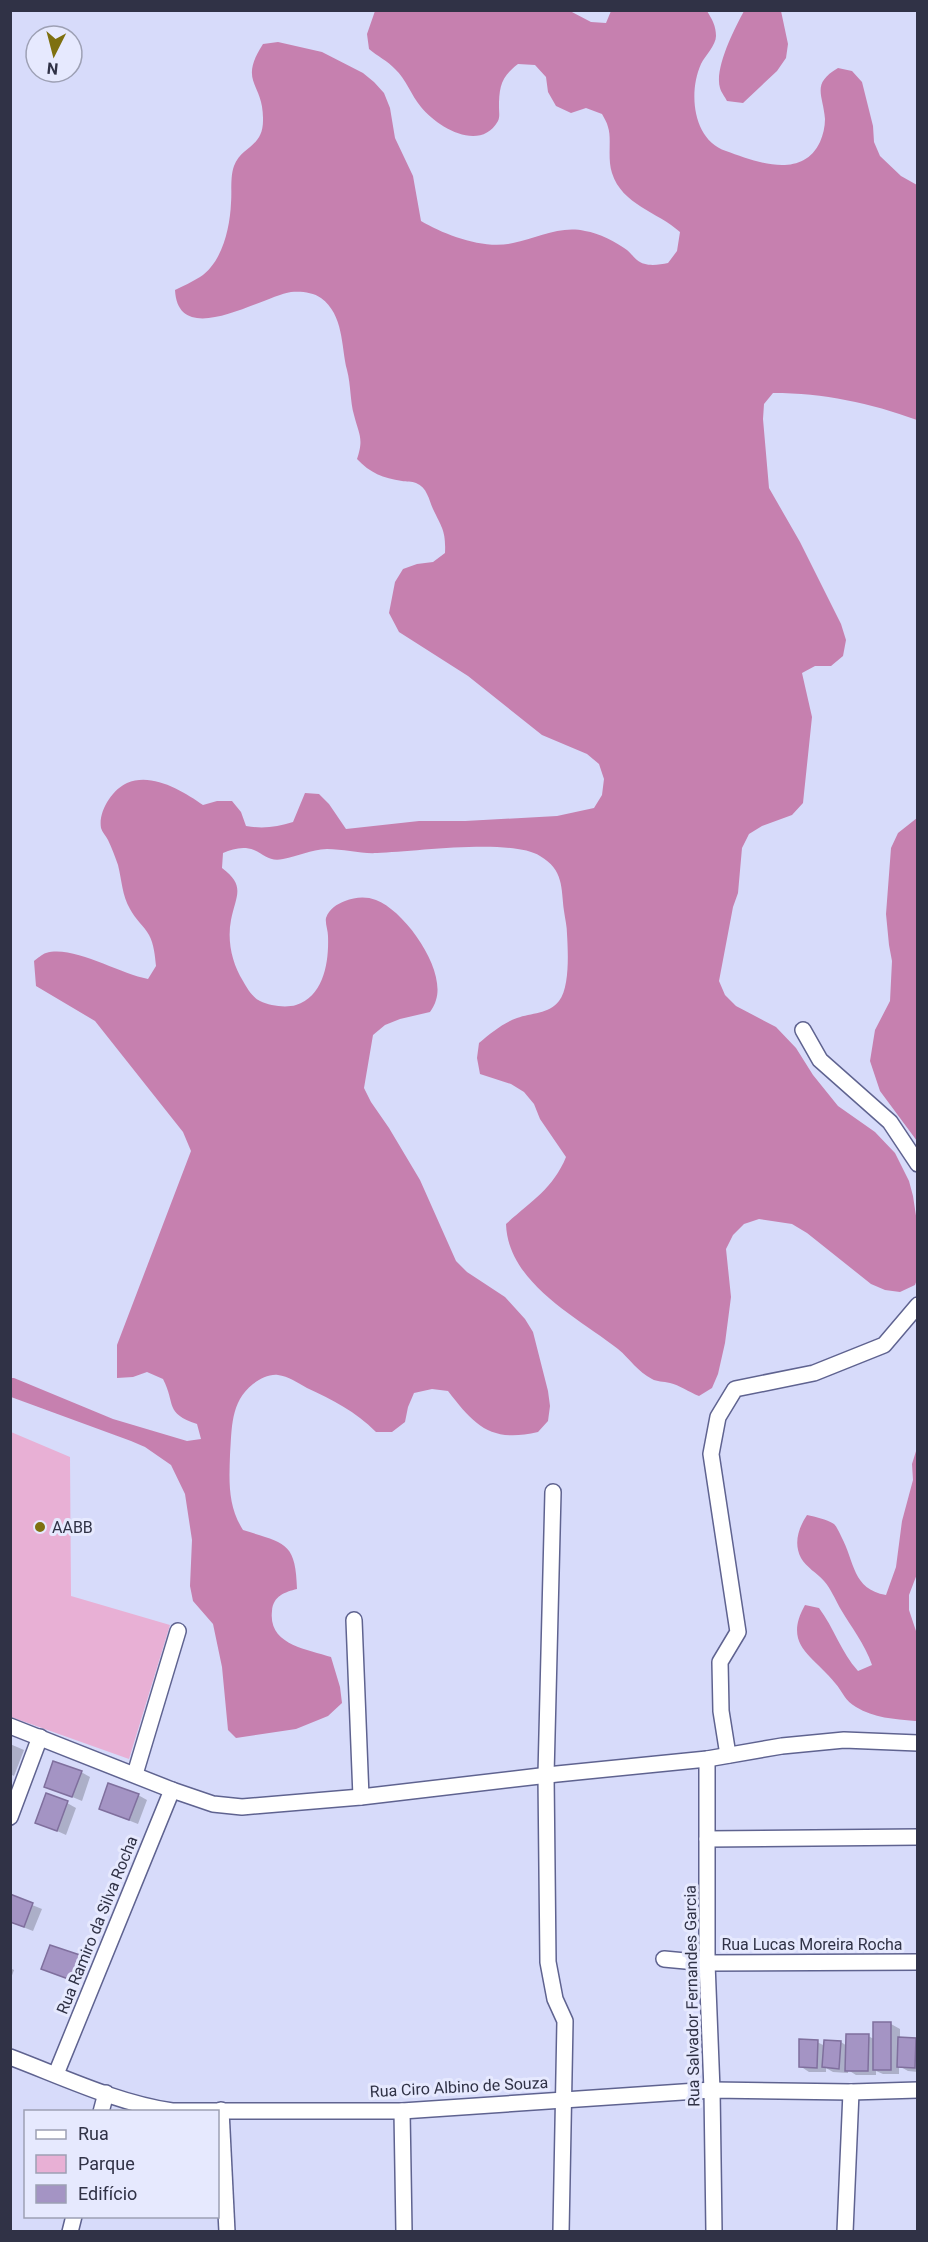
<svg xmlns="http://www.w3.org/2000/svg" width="928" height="2242" viewBox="0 0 928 2242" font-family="Roboto,sans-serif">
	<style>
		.green { fill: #e8b0d5 }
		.forest { fill: #c680af }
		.shadow { fill: #0003 }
		.building { fill: #a494c4; stroke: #7f6f9d; stroke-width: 1.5 }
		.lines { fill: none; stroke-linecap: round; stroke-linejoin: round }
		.minor-casing { stroke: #5f6390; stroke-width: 18 }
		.minor { stroke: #fff; stroke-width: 15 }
		.poi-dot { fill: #7e7010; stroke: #e6e9fe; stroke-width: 2 }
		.labels { text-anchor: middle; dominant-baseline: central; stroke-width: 6; stroke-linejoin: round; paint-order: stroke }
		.poi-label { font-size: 16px; fill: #303246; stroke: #e6e9fe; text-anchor: start }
		.street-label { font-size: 16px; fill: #303246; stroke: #e6e9fe }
	</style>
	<rect width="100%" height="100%" fill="#d7dbfa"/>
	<polygon class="green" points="11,1432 70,1457 71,1596 170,1625 129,1759 11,1717"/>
	<g class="forest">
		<path d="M375,11H570L591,22L606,23L611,11H707C712,19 716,26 716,36C716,45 705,56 701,64C688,93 693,140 726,151C756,162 802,180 820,142C823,135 825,127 825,119C823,94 811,84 838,68L852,71L862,82L873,126L874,142L880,156L901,176L917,185V420C870,403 824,393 773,393L764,404L763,419L769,488L800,542L841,624L846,640L843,656L831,666H815L802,673L812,717L803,803L792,815L762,826L749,834L742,848L738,893L733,907L719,981L725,995L736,1006L776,1027L796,1048L813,1075L838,1106L875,1132L895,1153L909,1181L913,1196L918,1229V1277L915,1285L900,1292L885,1290L871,1284L807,1233L792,1224L759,1219L744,1224L733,1235L726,1249L731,1297L725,1343L718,1374L712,1388L699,1396C689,1392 679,1385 670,1383C663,1381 657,1382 652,1379C638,1372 630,1359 618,1349C577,1317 508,1283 506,1224C530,1202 553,1189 566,1157L540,1119L534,1104L524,1092L511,1084L480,1074L477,1058L479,1043C491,1033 503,1023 517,1018C531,1013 549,1014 559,1001C570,987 568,951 567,934C567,926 565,919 564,911C561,888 564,870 540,856C511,838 414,852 377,853C361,854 344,849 327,849C310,850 299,856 283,859C270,862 265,855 254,850C243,846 233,849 223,853L222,868C246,886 236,895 231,920C227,941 232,963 243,981C247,988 252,997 260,1001C270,1006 286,1008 296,1005C324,996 329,962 328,936C328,931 325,923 326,918C329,909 337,904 345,901C355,897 366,896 376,900C405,911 446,969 436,1000C435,1004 432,1009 430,1012L400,1019L385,1025L373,1035L364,1088L371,1102L389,1128L420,1180L456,1261L467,1272L505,1297L525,1319L533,1332L548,1391L550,1406L548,1421L538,1432C491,1443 475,1426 448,1391L432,1389L414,1393L408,1407L405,1422L392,1432H376C355,1411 333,1400 307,1388C298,1383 288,1376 278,1375C269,1374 260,1379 253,1384C230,1402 232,1429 230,1455C229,1483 228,1506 243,1530C284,1543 296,1541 297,1589C285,1592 273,1596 272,1611C268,1645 307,1649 331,1657L340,1687L342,1703L328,1716L296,1729L236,1738L228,1730L222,1667L213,1624L193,1601L190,1586L192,1540L185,1494L171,1465L145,1447L131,1441L11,1397V1378H14L113,1419L187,1441L201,1439L197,1424C164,1413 176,1404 163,1379L147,1372L133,1377L117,1378V1345L191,1151L183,1132L95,1021L36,986L34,961C37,959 42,954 46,953C74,945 119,974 148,979L156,966C155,956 154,944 149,935C144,926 135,919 130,909C122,895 122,881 118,865C115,857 112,848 108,840C106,836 102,832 101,828C98,811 113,789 127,783C152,772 183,791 203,805L217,801H232L241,812L246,826C263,829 277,827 293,822L305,793L319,794L329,804L346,829L419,821H465L557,816L594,808L602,795L604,779L599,764L587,754L542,735L468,676L399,632L389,613L395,582L403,569L417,564L433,562L445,553C446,531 442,528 433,509C429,500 427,487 416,483C412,481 406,482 402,481C383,478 370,473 357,459C364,438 359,435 354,415C350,401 351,385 347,370C341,346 344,315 321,298C313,292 300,291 291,292C261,297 178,350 175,290C183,286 192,282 200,277C222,263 230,228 231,203C232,192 230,177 234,166C242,145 264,148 263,118C263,82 238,83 263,44L278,42L322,52L363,73L374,82L384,93L390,108L395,138L413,176L421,221C445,235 484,250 513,243C537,238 561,225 585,231C599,233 616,242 627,250C631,253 633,257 637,260C645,267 658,265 668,263L677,251L680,232C658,212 622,205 612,173C607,158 612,138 608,127C607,122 604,118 602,114L586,108L571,113L556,106L548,92L546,77L535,65L518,64C501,77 499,87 499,108C499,112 500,117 498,121C480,153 437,127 421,107C411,95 406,79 395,69C388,61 377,56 369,49L367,34Z"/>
		<path d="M744,11H781L788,44L786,58L777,71L743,103L727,101C725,97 721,92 720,88C714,68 735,28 744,11Z"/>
		<polygon points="917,818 917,1141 880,1091 870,1061 875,1030 890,1001 892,961 889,945 886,914 891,848 898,833"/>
		<path d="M917,1448V1574L909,1595V1610L917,1634L918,1721H915C894,1719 874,1718 856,1707C845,1701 843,1692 835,1683C814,1656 782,1646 805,1605L819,1608C834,1628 841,1652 858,1671L872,1665C865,1644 851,1627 840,1608C835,1599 831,1589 824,1581C817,1573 806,1567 801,1558C793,1543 799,1527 807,1515C816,1517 826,1519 834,1524C837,1527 839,1532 841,1536C855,1562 852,1589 886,1595L896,1567L902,1521L913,1480L912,1464Z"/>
	</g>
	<g class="shadow">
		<polygon points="10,1744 24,1750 14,1776 10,1774"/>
		<polygon points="81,1772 90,1777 82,1801 46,1786"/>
		<polygon points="138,1795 147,1800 138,1824 100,1809"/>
		<polygon points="67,1803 76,1808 66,1835 37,1822"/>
		<polygon points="10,1896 42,1909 33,1931 10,1922"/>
		<polygon points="79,1957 88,1962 80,1984 43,1969"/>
		<polygon points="10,1968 14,1970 10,1981"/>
		<polygon points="891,2024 900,2029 900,2039 918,2041 918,2072 908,2071 899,2066 899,2074 883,2074 876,2071 876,2075 856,2075 848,2070 848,2073 833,2072 826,2068 826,2072 809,2072 800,2066 817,2042 825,2046 841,2042 847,2046 868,2036 874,2039"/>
	</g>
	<g class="building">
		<polygon points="53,1761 82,1771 72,1797 44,1787"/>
		<polygon points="108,1783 139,1794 129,1820 99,1809"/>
		<polygon points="46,1793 68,1801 57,1831 35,1823"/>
		<polygon points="10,1894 33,1903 24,1927 10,1922"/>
		<polygon points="50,1945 80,1955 71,1980 41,1969"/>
		<rect x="873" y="2022" width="18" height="48"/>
		<polygon points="846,2034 869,2034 868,2071 845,2071"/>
		<polygon points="898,2037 916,2038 915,2068 897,2067"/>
		<polygon points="799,2039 818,2040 817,2068 799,2067"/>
		<polygon points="824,2040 841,2041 839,2069 822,2067"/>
	</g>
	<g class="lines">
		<g class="minor-casing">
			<g id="minor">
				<polyline points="803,1030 820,1060 890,1122 918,1164"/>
				<polyline points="553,1492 546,1775 548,1962 555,1999 565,2021 561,2232"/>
				<polyline points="354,1620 361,1797"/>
				<polyline points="10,1726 172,1790 213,1804 242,1807 361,1797 557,1774 707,1759 782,1746 844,1740 918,1743"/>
				<polyline points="728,1755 721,1711 720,1662 738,1632 711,1454 718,1417 735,1389 814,1373 884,1345 918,1305"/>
				<polyline points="707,1759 707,1963 712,2090 714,2232"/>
				<polyline points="135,1774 178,1631"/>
				<polyline points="10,1817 40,1737"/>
				<polyline points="707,1839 918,1837"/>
				<polyline points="664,1959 707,1963 918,1962"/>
				<path d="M10,2057C63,2077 117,2103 172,2111H402L712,2090L851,2092L918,2090"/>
				<polyline points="56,2074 172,1790"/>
				<polyline points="221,2110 227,2232"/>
				<polyline points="402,2111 404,2232"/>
				<polyline points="101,2112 106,2093"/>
				<polyline points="70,2232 74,2216"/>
				<polyline points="845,2232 851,2092"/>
			</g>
		</g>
		<use href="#minor" class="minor"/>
	</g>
	<circle class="poi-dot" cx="40" cy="1527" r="6"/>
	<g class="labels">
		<g class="poi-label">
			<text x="52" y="1527">AABB</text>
		</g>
		<g class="street-label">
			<text transform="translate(97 1925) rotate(-68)">Rua Ramiro da Silva Rocha</text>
			<text x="812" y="1944">Rua Lucas Moreira Rocha</text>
			<text transform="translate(692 1996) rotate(-91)">Rua Salvador Fernandes Garcia</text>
			<text transform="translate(459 2087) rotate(-3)">Rua Ciro Albino de Souza</text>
		</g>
	</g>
	<rect width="928" height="2242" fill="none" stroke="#303246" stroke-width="24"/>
	<rect x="24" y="2110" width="195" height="108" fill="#e6e9fe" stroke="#9da0b4" stroke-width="1.5"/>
	<rect x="36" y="2130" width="30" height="9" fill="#ffffff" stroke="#9da0b4" stroke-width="1.5"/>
	<text x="78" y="2140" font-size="18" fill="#303246">Rua</text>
	<rect x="36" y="2155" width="30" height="18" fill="#e8b0d5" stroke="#9da0b4" stroke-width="1.5"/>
	<text x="78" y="2170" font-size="18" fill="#303246">Parque</text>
	<rect x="36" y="2185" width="30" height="18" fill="#a494c4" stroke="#9da0b4" stroke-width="1.5"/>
	<text x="78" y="2200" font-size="18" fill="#303246">Edifício</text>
	<g transform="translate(54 54) rotate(186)"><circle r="28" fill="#e6e9fe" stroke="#9da0b4" stroke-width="1.5"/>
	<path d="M0-4.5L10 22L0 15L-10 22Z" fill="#7e7010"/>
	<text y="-9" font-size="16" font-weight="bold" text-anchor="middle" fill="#303246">N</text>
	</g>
</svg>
